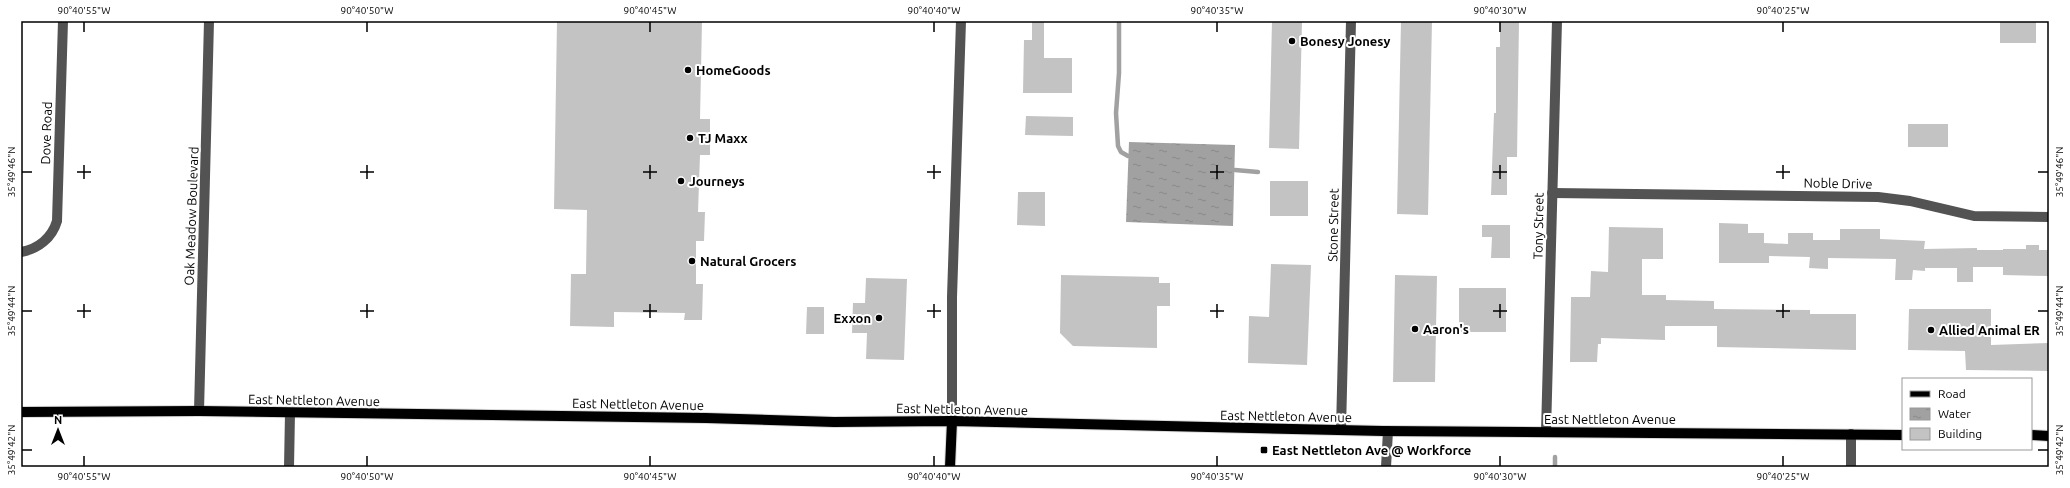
<svg xmlns="http://www.w3.org/2000/svg" width="2070" height="488" viewBox="0 0 2070 488" font-family="Ubuntu,sans-serif">
	<style>
		.water { fill: url(#water-ripples) }
		.lines { fill: none; stroke-linecap: round; stroke-linejoin: round }
		.stream { stroke: #a1a1a1; stroke-width: 4.5 }
		.building { fill: #c3c3c3 }
		.major-casing { stroke: #dbdbdb; stroke-width: 12 }
		.minor { stroke: #535353; stroke-width: 10 }
		.major { stroke: #000; stroke-width: 10 }
		.ticks { fill: none; stroke: #000; stroke-width: 1.5 }
		.poi-dot { fill: #000; stroke: #fff; stroke-width: 1.5 }
		.labels { text-anchor: middle; dominant-baseline: central; stroke-width: 4; stroke-linejoin: round; paint-order: stroke }
		.poi-label { font-size: 13px; font-weight: bold; fill: #000; stroke: #fff; text-anchor: start }
		.street-label { font-size: 13px; fill: #000; stroke: #fff }
		.neatline { fill: none; stroke: #000; stroke-width: 1.5 }
		.ticks-label { font-size: 10px; text-anchor: middle; fill: #000 }
	</style>
	<defs>
		<pattern id="water-ripples" width="26" height="14" patternUnits="userSpaceOnUse"><rect width="26" height="14" fill="#a1a1a1"/><path d="M2 4q2-2 4 0t4 0M15 11q2-2 4 0t4 0" fill="none" stroke="#898989"/></pattern>
	</defs>
	<rect width="100%" height="100%" fill="#fff"/>
	<polygon class="water" points="1129,142 1235,145 1233,226 1126,222"/>
	<g class="lines">
		<g class="stream">
			<polyline points="1119,21 1119,73 1116,113 1118,146 1121,152 1128,156"/>
			<polyline points="1235,170 1258,172"/>
			<polyline points="1555,457 1555,467"/>
		</g>
	</g>
	<g class="building">
		<polygon points="557,21 702,21 700,119 710,119 710,155 700,155 698,212 705,212 704,241 696,241 696,284 703,284 702,320 684,320 685,313 614,312 614,327 570,326 571,274 586,274 587,210 554,209"/>
		<polygon points="1032,21 1044,21 1044,58 1072,58 1072,93 1023,93 1024,40 1032,40"/>
		<polygon points="1272,21 1302,21 1299,149 1269,148"/>
		<polygon points="1401,21 1432,21 1428,215 1397,214"/>
		<polygon points="1500,21 1519,21 1517,157 1507,157 1507,195 1491,195 1494,113 1496,113 1496,47 1500,47"/>
		<rect x="2000" y="21" width="36" height="22"/>
		<polygon points="1026,116 1073,117 1073,136 1025,135"/>
		<rect x="1908" y="124" width="40" height="23"/>
		<rect x="1270" y="181" width="38" height="35"/>
		<polygon points="1018,192 1045,192 1045,226 1017,225"/>
		<polygon points="1719,223 1748,224 1748,233 1764,233 1764,243 1788,244 1788,233 1813,233 1813,240 1840,240 1840,229 1880,229 1880,239 1925,241 1924,249 1977,248 1977,250 2003,250 2003,249 2026,249 2026,245 2039,245 2039,250 2049,250 2049,276 2003,275 2003,267 1973,267 1973,282 1957,282 1957,268 1925,268 1925,271 1913,270 1912,280 1895,280 1896,259 1828,258 1828,269 1809,268 1810,257 1769,256 1769,263 1719,263"/>
		<polygon points="1482,225 1510,225 1510,258 1491,258 1492,237 1482,237"/>
		<polygon points="1609,227 1663,228 1663,259 1642,259 1642,295 1666,295 1666,300 1714,301 1714,309 1810,310 1810,314 1856,314 1856,350 1717,347 1717,326 1665,326 1665,340 1601,338 1601,344 1598,344 1597,362 1570,362 1571,297 1590,297 1591,271 1608,272"/>
		<polygon points="1271,264 1311,265 1307,365 1248,363 1249,316 1269,317"/>
		<polygon points="1061,275 1159,277 1159,283 1170,283 1170,306 1157,306 1157,348 1073,346 1060,333"/>
		<polygon points="1395,275 1437,276 1435,382 1393,382"/>
		<polygon points="866,278 907,279 904,360 866,359 867,333 852,333 853,303 865,303"/>
		<rect x="1459" y="288" width="47" height="44"/>
		<polygon points="807,307 824,307 824,334 806,334"/>
		<polygon points="1909,309 1991,309 1991,345 2049,343 2049,371 1966,370 1965,351 1908,350"/>
	</g>
	<g class="lines">
		<g class="major-casing">
			<g id="major">
				<polyline points="21,412 199,411 706,418 834,422 952,421 1383,431 1903,435"/>
				<polyline points="2031,435 2049,436"/>
				<polyline points="950,467 952,421"/>
			</g>
		</g>
		<g class="minor">
			<polyline points="1552,193 1878,197 1910,201 1974,216 2049,217"/>
			<path d="M21,252C38,249 52,238 57,221L63,21"/>
			<polyline points="199,411 209,21"/>
			<polyline points="952,421 952,297 961,21"/>
			<polyline points="1341,430 1351,21"/>
			<polyline points="1546,432 1557,21"/>
			<polyline points="289,467 290,413"/>
			<polyline points="1386,467 1388,431"/>
			<polyline points="1851,467 1851,434"/>
		</g>
		<use href="#major" class="major"/>
	</g>
	<path class="ticks" d="M84,22V32M367,22V32M650,22V32M934,22V32M1217,22V32M1500,22V32M1783,22V32M84,165V179M367,165V179M650,165V179M934,165V179M1217,165V179M1500,165V179M1783,165V179M22,172H32M77,172H91M360,172H374M643,172H657M927,172H941M1210,172H1224M1493,172H1507M1776,172H1790M2038,172H2048M84,304V318M367,304V318M650,304V318M934,304V318M1217,304V318M1500,304V318M1783,304V318M22,311H32M77,311H91M360,311H374M643,311H657M927,311H941M1210,311H1224M1493,311H1507M1776,311H1790M2038,311H2048M22,450H32M2038,450H2048M84,456V466M367,456V466M650,456V466M934,456V466M1217,456V466M1500,456V466M1783,456V466"/>
	<g class="poi-dot">
		<circle cx="1292" cy="41" r="4"/>
		<circle cx="688" cy="70" r="4"/>
		<circle cx="690" cy="138" r="4"/>
		<circle cx="681" cy="181" r="4"/>
		<circle cx="692" cy="261" r="4"/>
		<circle cx="879" cy="318" r="4"/>
		<circle cx="1415" cy="329" r="4"/>
		<circle cx="1931" cy="330" r="4"/>
		<rect x="1260" y="446" width="8" height="8" rx="2"/>
	</g>
	<g class="labels">
		<g class="poi-label">
			<text x="1300" y="41">Bonesy Jonesy</text>
			<text x="696" y="70">HomeGoods</text>
			<text x="698" y="138">TJ Maxx</text>
			<text x="689" y="181">Journeys</text>
			<text x="700" y="261">Natural Grocers</text>
			<text x="871" y="318" text-anchor="end">Exxon</text>
			<text x="1423" y="329">Aaron's</text>
			<text x="1939" y="330">Allied Animal ER</text>
			<text x="1272" y="450">East Nettleton Ave @ Workforce</text>
		</g>
		<g class="street-label">
			<text transform="translate(46 133) rotate(-88)">Dove Road</text>
			<text transform="translate(1838 183) rotate(1)">Noble Drive</text>
			<text transform="translate(191 216) rotate(-88)">Oak Meadow Boulevard</text>
			<text transform="translate(1333 225) rotate(-89)">Stone Street</text>
			<text transform="translate(1538 226) rotate(-89)">Tony Street</text>
			<text transform="translate(314 400) rotate(1)">East Nettleton Avenue</text>
			<text transform="translate(638 404) rotate(1)">East Nettleton Avenue</text>
			<text transform="translate(962 409) rotate(1)">East Nettleton Avenue</text>
			<text transform="translate(1286 416) rotate(1)">East Nettleton Avenue</text>
			<text x="1610" y="419">East Nettleton Avenue</text>
		</g>
	</g>
	<rect width="2070" height="488" fill="none" stroke="#ffffff" stroke-width="44"/>
	<rect x="1902" y="378" width="130" height="72" fill="#ffffff" stroke="#999999"/>
	<rect x="1910" y="391" width="20" height="6" fill="#000000" stroke="#999999"/>
	<text x="1938" y="398" font-size="12" fill="#000000">Road</text>
	<rect x="1910" y="408" width="20" height="12" fill="url(#water-ripples)" stroke="#999999"/>
	<text x="1938" y="418" font-size="12" fill="#000000">Water</text>
	<rect x="1910" y="428" width="20" height="12" fill="#c3c3c3" stroke="#999999"/>
	<text x="1938" y="438" font-size="12" fill="#000000">Building</text>
	<g transform="translate(58 430)" stroke="#ffffff" stroke-width="3" paint-order="stroke">
	<path d="M0-3L7 15L0 10L-7 15Z" fill="#000000"/>
	<text y="-6" font-size="11" font-weight="bold" text-anchor="middle" fill="#000000">N</text>
	</g>
	<rect x="22" y="22" width="2026" height="444" class="neatline"/>
	<g class="ticks-label">
		<text x="84" y="14">90°40'55"W</text>
		<text x="367" y="14">90°40'50"W</text>
		<text x="650" y="14">90°40'45"W</text>
		<text x="934" y="14">90°40'40"W</text>
		<text x="1217" y="14">90°40'35"W</text>
		<text x="1500" y="14">90°40'30"W</text>
		<text x="1783" y="14">90°40'25"W</text>
		<text transform="translate(11 172) rotate(-90)" y="4">35°49'46"N</text>
		<text transform="translate(2059 172) rotate(-90)" y="4">35°49'46"N</text>
		<text transform="translate(11 311) rotate(-90)" y="4">35°49'44"N</text>
		<text transform="translate(2059 311) rotate(-90)" y="4">35°49'44"N</text>
		<text transform="translate(11 450) rotate(-90)" y="4">35°49'42"N</text>
		<text transform="translate(2059 450) rotate(-90)" y="4">35°49'42"N</text>
		<text x="84" y="480">90°40'55"W</text>
		<text x="367" y="480">90°40'50"W</text>
		<text x="650" y="480">90°40'45"W</text>
		<text x="934" y="480">90°40'40"W</text>
		<text x="1217" y="480">90°40'35"W</text>
		<text x="1500" y="480">90°40'30"W</text>
		<text x="1783" y="480">90°40'25"W</text>
	</g>
</svg>
